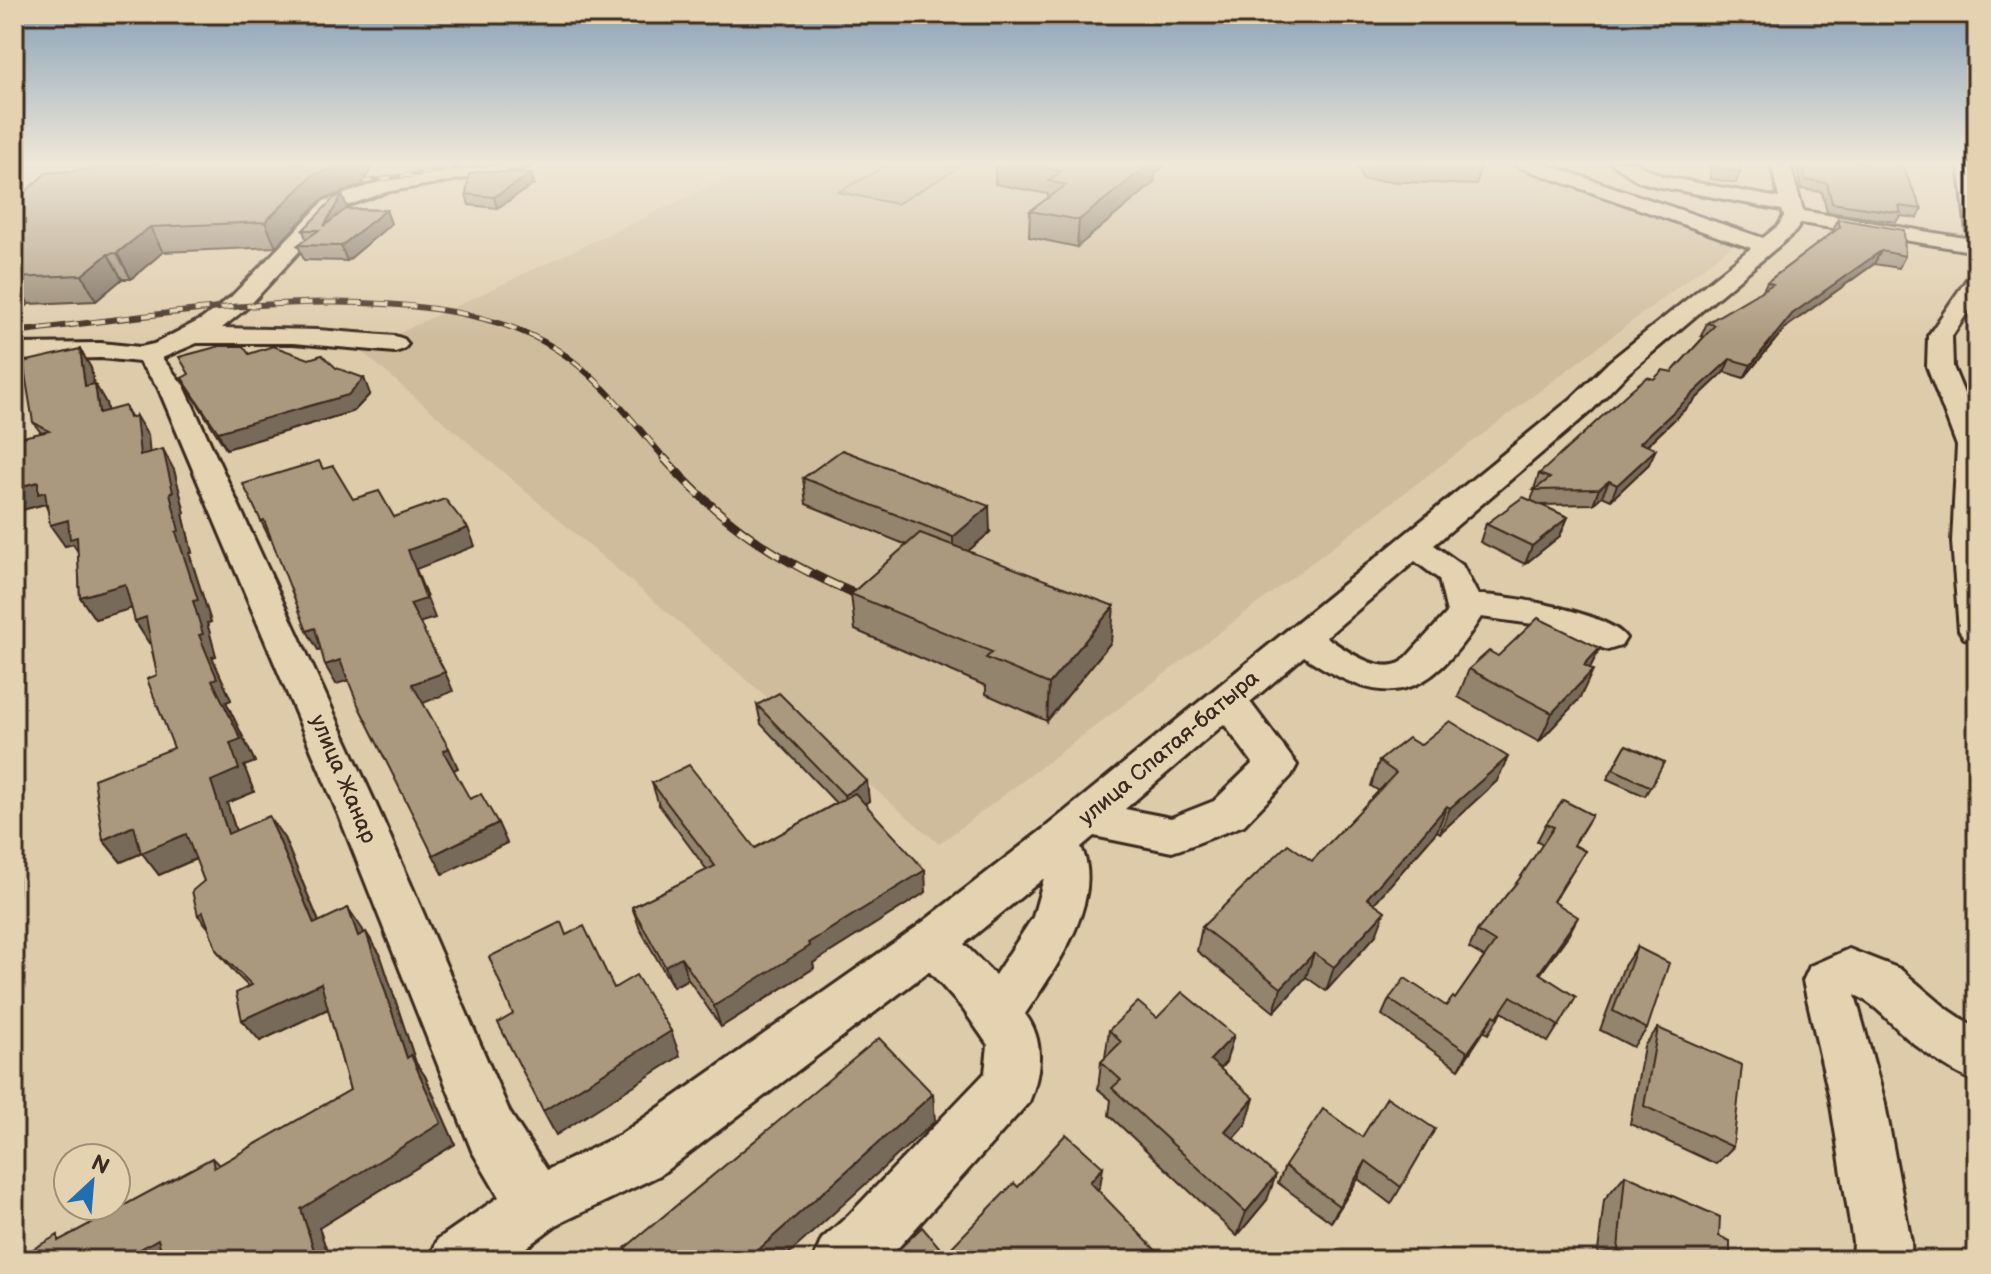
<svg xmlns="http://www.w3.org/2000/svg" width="1991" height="1274" viewBox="0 0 1991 1274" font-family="'Balsamiq Sans',sans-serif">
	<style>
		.built { fill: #cfbc9d }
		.green { fill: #c0ae90; stroke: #7e6c57; stroke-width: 2 }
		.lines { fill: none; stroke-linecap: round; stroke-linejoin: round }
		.minor-casing { stroke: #3b2a1e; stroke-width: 6 }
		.minor { fill: #e5d2b0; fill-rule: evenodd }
		.rail-far2-casing { stroke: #3b2a1e; stroke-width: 5 }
		.rail-far1-casing { stroke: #3b2a1e; stroke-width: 6 }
		.rail-casing { stroke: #3b2a1e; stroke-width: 9 }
		.rail-far2 { stroke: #e5d2b0; stroke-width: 3; stroke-dasharray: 10; stroke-linecap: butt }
		.rail-far1 { stroke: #e5d2b0; stroke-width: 4; stroke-dasharray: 13; stroke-linecap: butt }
		.rail { stroke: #e5d2b0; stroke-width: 6; stroke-dasharray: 17; stroke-linecap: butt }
		.wall { fill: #93846d; stroke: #3b2a1e; stroke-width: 2 }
		.shaded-wall { fill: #786b59; stroke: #3b2a1e; stroke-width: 2 }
		.building { fill: #ab997f; stroke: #3b2a1e; stroke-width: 2 }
		.labels { text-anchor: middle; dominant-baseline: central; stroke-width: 7; stroke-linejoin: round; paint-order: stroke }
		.street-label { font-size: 22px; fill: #3b2a1e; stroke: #e5d2b0 }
	</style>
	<rect width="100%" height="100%" fill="#decbaa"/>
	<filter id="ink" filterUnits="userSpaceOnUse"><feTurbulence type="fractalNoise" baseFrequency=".0125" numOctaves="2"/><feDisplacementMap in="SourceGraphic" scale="16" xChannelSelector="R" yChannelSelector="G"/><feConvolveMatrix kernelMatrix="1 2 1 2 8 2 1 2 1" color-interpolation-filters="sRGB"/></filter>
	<g filter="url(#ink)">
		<polygon class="built" points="730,162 1498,162 1737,242 939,844 361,351 719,182"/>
		<polygon class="green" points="893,162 926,162 958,168 897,204 838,192"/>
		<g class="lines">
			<g class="minor-casing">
				<g id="minor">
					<path d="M497,162H537L528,167L386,192L338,209L248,307L222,328L318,330L395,336L404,339L408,344L404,349L395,352L293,343H197L162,358L184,386L382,818L510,1113L547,1170L620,1135L915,928L1042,830L1572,398L1610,361L1751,248L1516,166L1513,162H1539L1763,238L1779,225L1784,216L1782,210L1656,186L1638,181L1610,162H1632L1665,177L1779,198L1771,162H1789L1803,211L1977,240V252L1801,223L1795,232L1628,373L1592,410L1434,545L1462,565L1478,595C1509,595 1610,613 1626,638L1621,646L1608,650L1533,624L1481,617C1428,700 1387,712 1304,656L1250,702L1297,765L1291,776L1244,825L1187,847L1172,852L1094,836L1081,847C1106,899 1054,971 1025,1014C1045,1040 1041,1073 1029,1102L887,1260H813L822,1239L848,1216L985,1073L988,1045L963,1009L929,971L660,1175L556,1225L509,1260H429L438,1239L499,1197L472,1151L340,818L158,387L139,362L101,358L14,360V344L101,343L140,347L154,344L202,319L231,297L324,201L382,181ZM1415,561L1439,579L1447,613L1402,662C1378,675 1346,650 1326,637ZM1224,724L1253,763L1214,801L1171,818L1125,809ZM1044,878L1033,917L995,975L964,944Z"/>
					<polygon points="1959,162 1977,162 1977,238 1967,232"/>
					<polygon points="1977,274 1977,298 1952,336 1953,367 1977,425 1977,642 1964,638 1959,630 1952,542 1957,446 1927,367 1928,336 1969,276"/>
					<path d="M1849,949L1900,969L1946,1008L1977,1029V1082C1952,1073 1929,1056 1908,1039C1891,1024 1876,1004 1855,995L1884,1099L1911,1242L1912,1260H1852L1853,1242L1830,1099L1803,981L1810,966Z"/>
				</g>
			</g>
			<use href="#minor" class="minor"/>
			<g class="rail-far2-casing">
				<polyline id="rail-far2" points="342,185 498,162"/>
			</g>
			<g class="rail-far1-casing">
				<path id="rail-far1" d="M14,332C161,315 428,267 556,349C600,377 632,421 666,460"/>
			</g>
			<g class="rail-casing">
				<path id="rail" d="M664,458C726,528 787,567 873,601"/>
			</g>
			<use href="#rail-far2" class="rail-far2"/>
			<use href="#rail-far1" class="rail-far1"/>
			<use href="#rail" class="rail"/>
		</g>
		<g class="wall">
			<polygon points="995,162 1164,162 1164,166 1155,174 1154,183 1077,247 1029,237 1030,211 1048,198 1048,194 995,184"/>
			<polygon points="1356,162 1479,162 1481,165 1476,185 1363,180"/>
			<polygon points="1700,162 1740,162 1740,172 1736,183 1710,179 1710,163"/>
			<polygon points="1796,162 1892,162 1922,209 1917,218 1900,216 1896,222 1827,212 1822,192 1801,189"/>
			<polygon points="531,174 534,184 497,208 469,205 466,194"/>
			<polygon points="362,185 322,199 276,247 163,252 131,279 122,279 96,301 29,304 14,316 14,202"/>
			<polygon points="342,195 347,209 386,210 391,224 347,261 304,260 298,245 306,239 303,230"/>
			<polygon points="1838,219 1905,256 1899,268 1874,264 1785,328 1744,378 1724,372 1647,446 1649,464 1611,500 1602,496 1593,504 1541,505 1568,517 1560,536 1525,564 1480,542 1486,524 1531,500 1535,490 1534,489 1539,474 1654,379 1672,372 1704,337 1701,336 1707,323 1763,290 1767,282 1832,233"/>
			<polygon points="80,349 91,368 94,384 106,403 107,411 132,417 148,436 149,453 174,470 185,513 183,514 192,553 189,553 211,622 207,623 216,656 212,657 231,700 226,702 255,762 244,766 254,792 227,803 236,831 284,838 319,922 348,908 364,933 380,954 416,1063 425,1076 455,1144 319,1228 330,1260 32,1260 63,1239 212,1158 219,1165 350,1090 328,1009 260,1041 249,987 235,973 217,951 209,928 198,915 204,881 196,859 159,875 142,853 121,862 103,840 174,748 150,642 149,643 135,621 132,608 95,619 80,597 78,551 73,544 65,546 45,504 14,512 41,433 33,422"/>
			<polygon points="249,354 336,368 370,394 354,411 226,449 191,393 182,378"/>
			<polygon points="803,478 990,532 968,551 1111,642 1047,721 986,694 986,686 855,630 851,594 907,545 806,504"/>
			<polygon points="1498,656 1580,698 1539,742 1458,697 1469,669"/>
			<polygon points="757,705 869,801 865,803 926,892 813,963 814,968 721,1027 688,979 673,987 640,929 632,907 707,870 659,805 652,783 755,848 836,803 761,724"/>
			<polygon points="1420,745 1497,781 1440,833 1437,831 1374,903 1376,935 1326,991 1306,977 1274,1012 1197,951 1202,927 1312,861 1379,791 1371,786 1379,761"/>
			<polygon points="1626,745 1664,762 1645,796 1607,779"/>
			<polygon points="1592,815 1574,845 1585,851 1554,902 1569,934 1540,974 1576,997 1548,1042 1502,1012 1488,1034 1484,1031 1459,1069 1382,1015 1389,999 1446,1006 1455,999 1484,957 1469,948 1477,931 1518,881 1543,844 1537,841 1546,824"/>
			<polygon points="1637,947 1647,1029 1633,1047 1600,1030 1624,966"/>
			<polygon points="1157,1018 1226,1062 1220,1069 1254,1098 1246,1124 1233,1138 1267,1200 1237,1236 1109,1115 1111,1100 1098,1089 1101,1062 1105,1058 1109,1030"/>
			<polygon points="1658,1028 1733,1147 1716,1164 1630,1124 1644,1046"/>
			<polygon points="1435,1129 1391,1204 1358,1179 1331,1222 1278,1183 1285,1166 1362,1137"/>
			<polygon points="1625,1175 1719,1236 1730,1260 1597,1260 1604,1200"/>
		</g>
		<g class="shaded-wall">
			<polygon points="353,162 375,162 362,185 322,199 276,247 265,222 313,175"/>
			<polygon points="1147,162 1164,162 1164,166 1155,174 1154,183 1077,247 1079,220"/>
			<polygon points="531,174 534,184 497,208 494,197"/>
			<polygon points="342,195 348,209 329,240 324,226"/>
			<polygon points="386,210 391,224 347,261 341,246"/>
			<polygon points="150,227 163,252 131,279 117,253"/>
			<polygon points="1881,251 1874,264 1785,328 1744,378 1751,365 1792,314"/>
			<polygon points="108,254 122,279 96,301 82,275"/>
			<polygon points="14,279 29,304 14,316"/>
			<polygon points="80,349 91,368 97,406 85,386"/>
			<polygon points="1730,359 1724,372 1634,458 1640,443"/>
			<polygon points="364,378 370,394 354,411 226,449 218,432"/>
			<polygon points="95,384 106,403 111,433 99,413"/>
			<polygon points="125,406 136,426 136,416 148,436 152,476 140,455"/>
			<polygon points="163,449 174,470 185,513 183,514 192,553 189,553 211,622 207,623 216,656 212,657 231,700 226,702 255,762 244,766 254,792 227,803 244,856 228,834 211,781 230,743 199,635 193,601 176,532"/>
			<polygon points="1656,449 1649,464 1611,500 1617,485"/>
			<polygon points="1609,481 1602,496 1593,504 1599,489"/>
			<polygon points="38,482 59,513 52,515 45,504 14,512 14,488"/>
			<polygon points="989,506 990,532 953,564 953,537"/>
			<polygon points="1568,517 1560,536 1525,564 1532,546"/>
			<polygon points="68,520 82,541 84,561 73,544 65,546 50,525"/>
			<polygon points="264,520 274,538 270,539 261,521"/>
			<polygon points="468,528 475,546 416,569 435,618 418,623 410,604 408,550"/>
			<polygon points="125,584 140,606 95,619 80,597"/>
			<polygon points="1114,606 1111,642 1047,721 1049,684"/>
			<polygon points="146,617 160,639 149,643 135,621"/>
			<polygon points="315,628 325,648 318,650 307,631"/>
			<polygon points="1600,648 1586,676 1584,665"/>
			<polygon points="340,660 350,680 336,684 325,665"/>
			<polygon points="1593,670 1580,698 1539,742 1552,713"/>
			<polygon points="445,672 453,691 421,704 412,684"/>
			<polygon points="449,748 458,768 452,771 443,751"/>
			<polygon points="1508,757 1497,781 1440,833 1450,808"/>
			<polygon points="867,781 869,801 847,814 844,795"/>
			<polygon points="1447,806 1437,831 1358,922 1367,898"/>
			<polygon points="269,816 284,838 329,946 314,924"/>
			<polygon points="498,823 507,843 443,874 433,855"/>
			<polygon points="134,826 186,834 202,856 159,875 142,853 121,862 103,840"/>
			<polygon points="1585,851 1575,868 1543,918 1553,901"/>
			<polygon points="14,866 18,870 17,905 14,906"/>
			<polygon points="925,870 926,892 813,963 814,968 721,1027 714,1006 808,943"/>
			<polygon points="348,908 363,930 373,958 358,936"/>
			<polygon points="1385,911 1376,935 1326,991 1334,967"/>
			<polygon points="203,912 216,937 198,915"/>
			<polygon points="1578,917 1569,934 1529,990 1539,973"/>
			<polygon points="366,932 380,954 416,1063 425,1076 455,1144 319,1228 330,1260 317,1260 301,1209 407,1058"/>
			<polygon points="1314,953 1306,977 1274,1012 1281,988"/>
			<polygon points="681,957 688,979 673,987 665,966"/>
			<polygon points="321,983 336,1005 260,1041 242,1020"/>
			<polygon points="1494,1015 1484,1031 1459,1069 1468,1052"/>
			<polygon points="671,1031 680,1056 556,1135 543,1111"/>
			<polygon points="1234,1035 1226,1062 1203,1087 1210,1060"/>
			<polygon points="933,1094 935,1121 782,1260 747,1260"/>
			<polygon points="1254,1098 1246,1124 1218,1156 1225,1131"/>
			<polygon points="1366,1161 1358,1179 1331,1222 1339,1206"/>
			<polygon points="1103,1167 1100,1187 1087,1201 1090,1182"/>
			<polygon points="1276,1175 1267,1200 1237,1236 1246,1212"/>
			<polygon points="158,1239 178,1260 121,1260"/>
		</g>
		<g class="building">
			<polygon points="168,162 353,162 313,175 265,222 150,227 117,253 108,254 82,275 14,278 14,202 46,173 166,163"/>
			<polygon points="1007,162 1152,162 1079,220 1030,211 1066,185 1048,181 1061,171"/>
			<polygon points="1403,162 1479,162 1481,165"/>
			<polygon points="1714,162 1740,162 1740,172 1714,168"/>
			<polygon points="1802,162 1892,162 1893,165 1902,166 1922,209 1899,206 1901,213 1832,203 1827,183 1805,180"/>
			<polygon points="482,171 531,174 494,197 466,194 469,174"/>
			<polygon points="342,195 324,226 346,209 386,210 341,246 298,245 319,230 303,230 334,198"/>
			<polygon points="1838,219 1904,230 1905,256 1881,251 1792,314 1751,365 1730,359 1640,443 1656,449 1617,485 1609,481 1599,489 1534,490 1550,478 1539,474 1632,389 1647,377 1654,379 1663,370 1672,372 1715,325 1707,323 1773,284 1767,282 1840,227"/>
			<polygon points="220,346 243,346 249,354 273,346 309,359 322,355 336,368 364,378 348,395 218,432 182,378 189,374 179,357"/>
			<polygon points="80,349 85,386 95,384 99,413 125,406 129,418 136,416 140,455 163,449 173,492 170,493 179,531 176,532 198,600 193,601 203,634 199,635 217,678 212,680 241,739 230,743 239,769 211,781 228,834 269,816 314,924 348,908 358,936 366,932 407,1058 411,1055 441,1123 301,1209 317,1260 164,1260 158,1239 121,1260 32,1260 31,1250 58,1235 58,1241 212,1158 214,1168 350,1090 321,983 242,1020 236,993 252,985 217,951 203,912 198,915 192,891 204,881 186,834 141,853 134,826 103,840 94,779 174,748 147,679 157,675 146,617 135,621 125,584 80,597 77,537 70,539 68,520 50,525 45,492 38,494 38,482 14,488 14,439 49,431 33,422 23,362"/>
			<polygon points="842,450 989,506 953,537 803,478"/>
			<polygon points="319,461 323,469 333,466 353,499 379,491 394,517 445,499 468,528 408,550 426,599 410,604 445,672 412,684 449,748 443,751 470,799 481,794 498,823 433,855 359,707 340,660 325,665 315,628 307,631 264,520 261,521 243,484"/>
			<polygon points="1523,497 1568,517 1532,546 1486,524"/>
			<polygon points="920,533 1114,606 1049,684 986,658 992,652 851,594"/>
			<polygon points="1538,618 1600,648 1584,665 1593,670 1552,713 1469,669 1489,651 1498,656"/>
			<polygon points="779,693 867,781 844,795 757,705"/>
			<polygon points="1450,721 1508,757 1450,808 1447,806 1367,898 1385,911 1334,967 1314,953 1281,988 1202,927 1288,844 1312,861 1396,773 1379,761 1408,738 1420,745"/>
			<polygon points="1626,745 1664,762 1651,787 1613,769"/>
			<polygon points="689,765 755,848 855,793 925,870 808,943 810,946 714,1006 681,957 665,966 632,907 715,866 652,783"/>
			<polygon points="1563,800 1592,815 1573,845 1585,851 1553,901 1578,917 1539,973 1576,997 1559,1026 1511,996 1497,1017 1494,1015 1468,1052 1389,999 1405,978 1446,1006 1453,997 1455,999 1495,942 1477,931 1518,881 1554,827 1546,824"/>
			<polygon points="561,922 566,935 584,926 614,988 636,975 671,1031 543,1111 498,1023 513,1014 489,957"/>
			<polygon points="1637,947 1669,963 1647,1029 1613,1011"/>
			<polygon points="1182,992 1234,1035 1210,1060 1254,1098 1225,1131 1276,1175 1246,1212 1112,1088 1121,1080 1101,1062 1121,1042 1109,1030 1138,1002 1157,1018"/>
			<polygon points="1658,1028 1742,1065 1733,1147 1644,1106"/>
			<polygon points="879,1038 933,1094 747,1260 721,1260 719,1257 715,1260 633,1260 625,1248"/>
			<polygon points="1387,1097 1435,1129 1401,1187 1366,1161 1339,1206 1285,1166 1323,1109 1362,1137"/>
			<polygon points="1066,1134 1103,1167 1090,1182 1165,1260 895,1260 892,1256 922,1227 945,1254 1014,1183 1018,1187"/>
			<polygon points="1625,1175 1720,1217 1719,1236 1730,1241 1730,1260 1617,1260"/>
		</g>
	</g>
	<linearGradient id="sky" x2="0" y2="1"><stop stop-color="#87a1b7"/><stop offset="0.48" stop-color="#f0e8d9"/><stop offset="1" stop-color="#f0e8d9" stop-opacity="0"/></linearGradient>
	<rect width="1991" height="340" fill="url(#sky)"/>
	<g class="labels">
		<g class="street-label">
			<text transform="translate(1169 748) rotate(-40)">улица Спатая-батыра</text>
			<text transform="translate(343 779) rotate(67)">улица Жанар</text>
		</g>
	</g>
	<rect width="1991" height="1274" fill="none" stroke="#e5d2b0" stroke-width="48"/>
	<rect x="24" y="24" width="1943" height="1226" fill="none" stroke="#3b2a1e" stroke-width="3" filter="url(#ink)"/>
	<g transform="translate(92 1182) rotate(26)"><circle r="38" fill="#e5d2b0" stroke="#a18f76" stroke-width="2"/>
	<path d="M0-6L14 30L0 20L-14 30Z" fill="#1f6fb2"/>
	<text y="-12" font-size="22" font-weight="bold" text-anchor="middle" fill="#3b2a1e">N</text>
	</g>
</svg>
